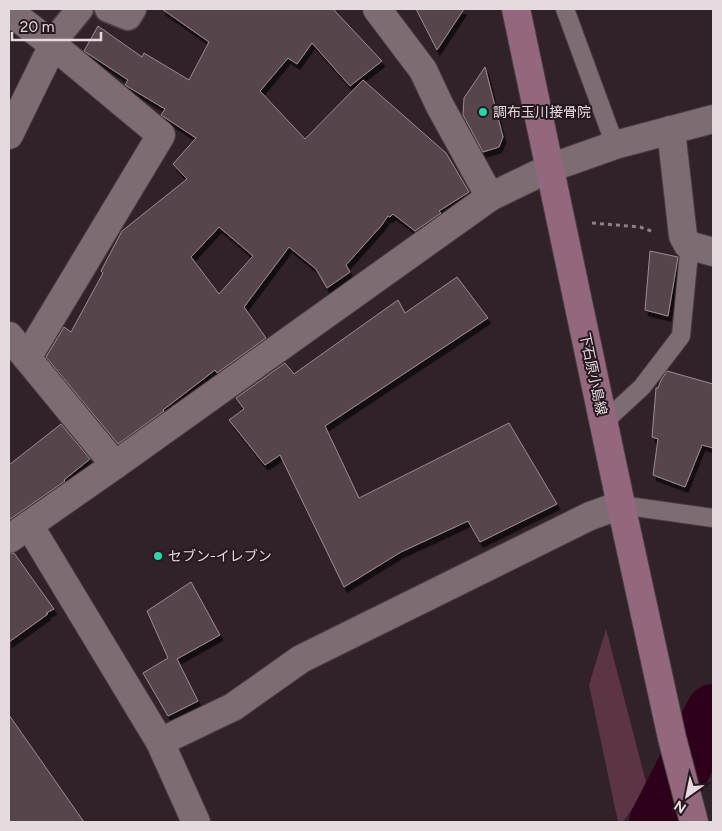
<svg xmlns="http://www.w3.org/2000/svg" width="722" height="831" viewBox="0 0 722 831" font-family="Figtree,'Noto Sans JP',sans-serif">
	<style>
		.green { fill: #5c3446 }
		.lines { fill: none; stroke-linecap: round; stroke-linejoin: round }
		.river { stroke: #2e0019; stroke-width: 54 }
		.building { fill: #56444b; stroke: #9e8a92; fill-rule: evenodd; filter: url(#shadow) }
		.service-casing { stroke: #493c42; stroke-width: 20 }
		.pedestrian-casing { stroke: #493c42; stroke-width: 29 }
		.minor-casing { stroke: #493c42; stroke-width: 30 }
		.tertiary-casing { stroke: #493c42; stroke-width: 30 }
		.secondary-casing { stroke: #493c42; stroke-width: 30 }
		.path { stroke: #8e8186; stroke-width: 3; stroke-dasharray: 4 4; stroke-linecap: butt }
		.service { stroke: #7e6c73; stroke-width: 18 }
		.pedestrian { stroke: #7e6c73; stroke-width: 26 }
		.minor { stroke: #7e6c73; stroke-width: 28 }
		.tertiary { stroke: #7e6c73; stroke-width: 28 }
		.secondary { stroke: #94687c; stroke-width: 28 }
		.poi-dot { fill: #2ad5ac; stroke: #26181e; stroke-width: 2 }
		.labels { text-anchor: middle; dominant-baseline: central; stroke-width: 4; stroke-linejoin: round; paint-order: stroke }
		.poi-label { font-size: 14px; fill: #e5dbdf; stroke: #26181e; text-anchor: start }
		.street-label { font-size: 14px; fill: #e5dbdf; stroke: #26181e }
	</style>
	<defs>
		<filter id="shadow"><feDropShadow dx="3" dy="5.5" stdDeviation="0" flood-color="#0009"/></filter>
	</defs>
	<rect width="100%" height="100%" fill="#312128"/>
	<polygon class="green" points="606,629 646,782 645,790 623,822 618,822 589,685"/>
	<g class="lines">
		<polyline class="river" points="656,822 713,711"/>
	</g>
	<g class="building">
		<path d="M162,9H333L382,61L350,86L312,43L297,64L288,58L260,91L305,139L363,80L446,153L469,192L439,211L441,213L415,231L393,214L390,217L388,216L381,226L346,265L350,272L327,288L316,269L289,247L244,307L266,338L217,373L215,370L163,410L164,411L118,444L46,357L64,327L71,332L103,273L101,271L122,231L187,179L173,164L196,138L161,115L165,109L125,85L128,80L84,51L98,26L142,57L144,53L189,80L209,42ZM219,227L253,256L219,294L191,257Z"/>
		<polygon points="416,9 464,9 437,50"/>
		<polygon points="485,67 503,137 499,147 483,152 463,115 464,98"/>
		<polygon points="650,251 678,257 668,316 645,310"/>
		<polygon points="457,277 488,318 325,426 359,498 509,423 557,504 480,542 468,521 401,552 344,587 280,455 265,465 229,420 244,409 236,398 285,363 294,374 398,300 405,313"/>
		<polygon points="667,371 713,384 713,448 702,445 685,487 653,475 658,439 652,437 656,388 658,388 661,380"/>
		<polygon points="61,424 90,459 64,480 65,481 9,520 9,465"/>
		<polygon points="14,553 54,609 46,613 48,614 9,642 9,554"/>
		<polygon points="191,582 220,635 177,659 198,701 168,716 143,673 168,658 147,611"/>
		<polygon points="9,715 84,822 9,822"/>
	</g>
	<g class="lines">
		<g class="service-casing">
			<g id="service">
				<polyline points="565,9 615,145"/>
				<polyline points="603,423 642,387 681,336 689,253 688,245"/>
				<polyline points="621,505 713,518"/>
			</g>
		</g>
		<g class="pedestrian-casing">
			<g id="pedestrian">
				<polyline points="108,9 128,17 133,9"/>
				<polyline points="53,45 61,32 80,9"/>
			</g>
		</g>
		<g class="minor-casing">
			<g id="minor">
				<polyline points="377,9 423,70 440,106 490,197"/>
				<polyline points="9,11 53,45 161,135 27,358"/>
				<polyline points="671,130 683,236 688,245 713,252"/>
				<polyline points="9,135 53,45"/>
				<polyline points="9,336 115,465"/>
				<polyline points="29,525 160,742 196,822"/>
				<polyline points="160,742 233,707 301,659 590,516 621,505"/>
			</g>
		</g>
		<g class="tertiary-casing">
			<polyline id="tertiary" points="9,539 115,465 490,197 550,168 615,145 713,119"/>
		</g>
		<g class="secondary-casing">
			<polyline id="secondary" points="516,9 621,505 672,738 694,822"/>
		</g>
		<polyline class="path" points="592,223 640,227 654,232"/>
		<use href="#service" class="service"/>
		<use href="#pedestrian" class="pedestrian"/>
		<use href="#minor" class="minor"/>
		<use href="#tertiary" class="tertiary"/>
		<use href="#secondary" class="secondary"/>
	</g>
	<g class="poi-dot">
		<circle cx="483" cy="112" r="5"/>
		<circle cx="158" cy="556" r="5"/>
	</g>
	<g class="labels">
		<g class="poi-label">
			<text x="493" y="112">調布玉川接骨院</text>
			<text x="168" y="556">セブン-イレブン</text>
		</g>
		<g class="street-label">
			<text transform="translate(593 374) rotate(78)">下石原小島線</text>
		</g>
	</g>
	<rect width="722" height="831" fill="none" stroke="#e5dbdf" stroke-width="20"/>
	<g transform="translate(687 796) rotate(213)" stroke="#26181e" stroke-width="4" paint-order="stroke">
	<path d="M0-4L9 19L0 12L-9 19Z" fill="#e5dbdf"/>
	<text y="-8" font-size="14" font-weight="bold" text-anchor="middle" fill="#e5dbdf">N</text>
	</g>
	<path d="M12 32v8h89v-8" fill="none" stroke="#e5dbdf" stroke-width="2.5"/>
	<text x="20" y="32" font-size="15" fill="#e5dbdf" stroke="#26181e" stroke-width="4" paint-order="stroke">20 m</text>
</svg>
